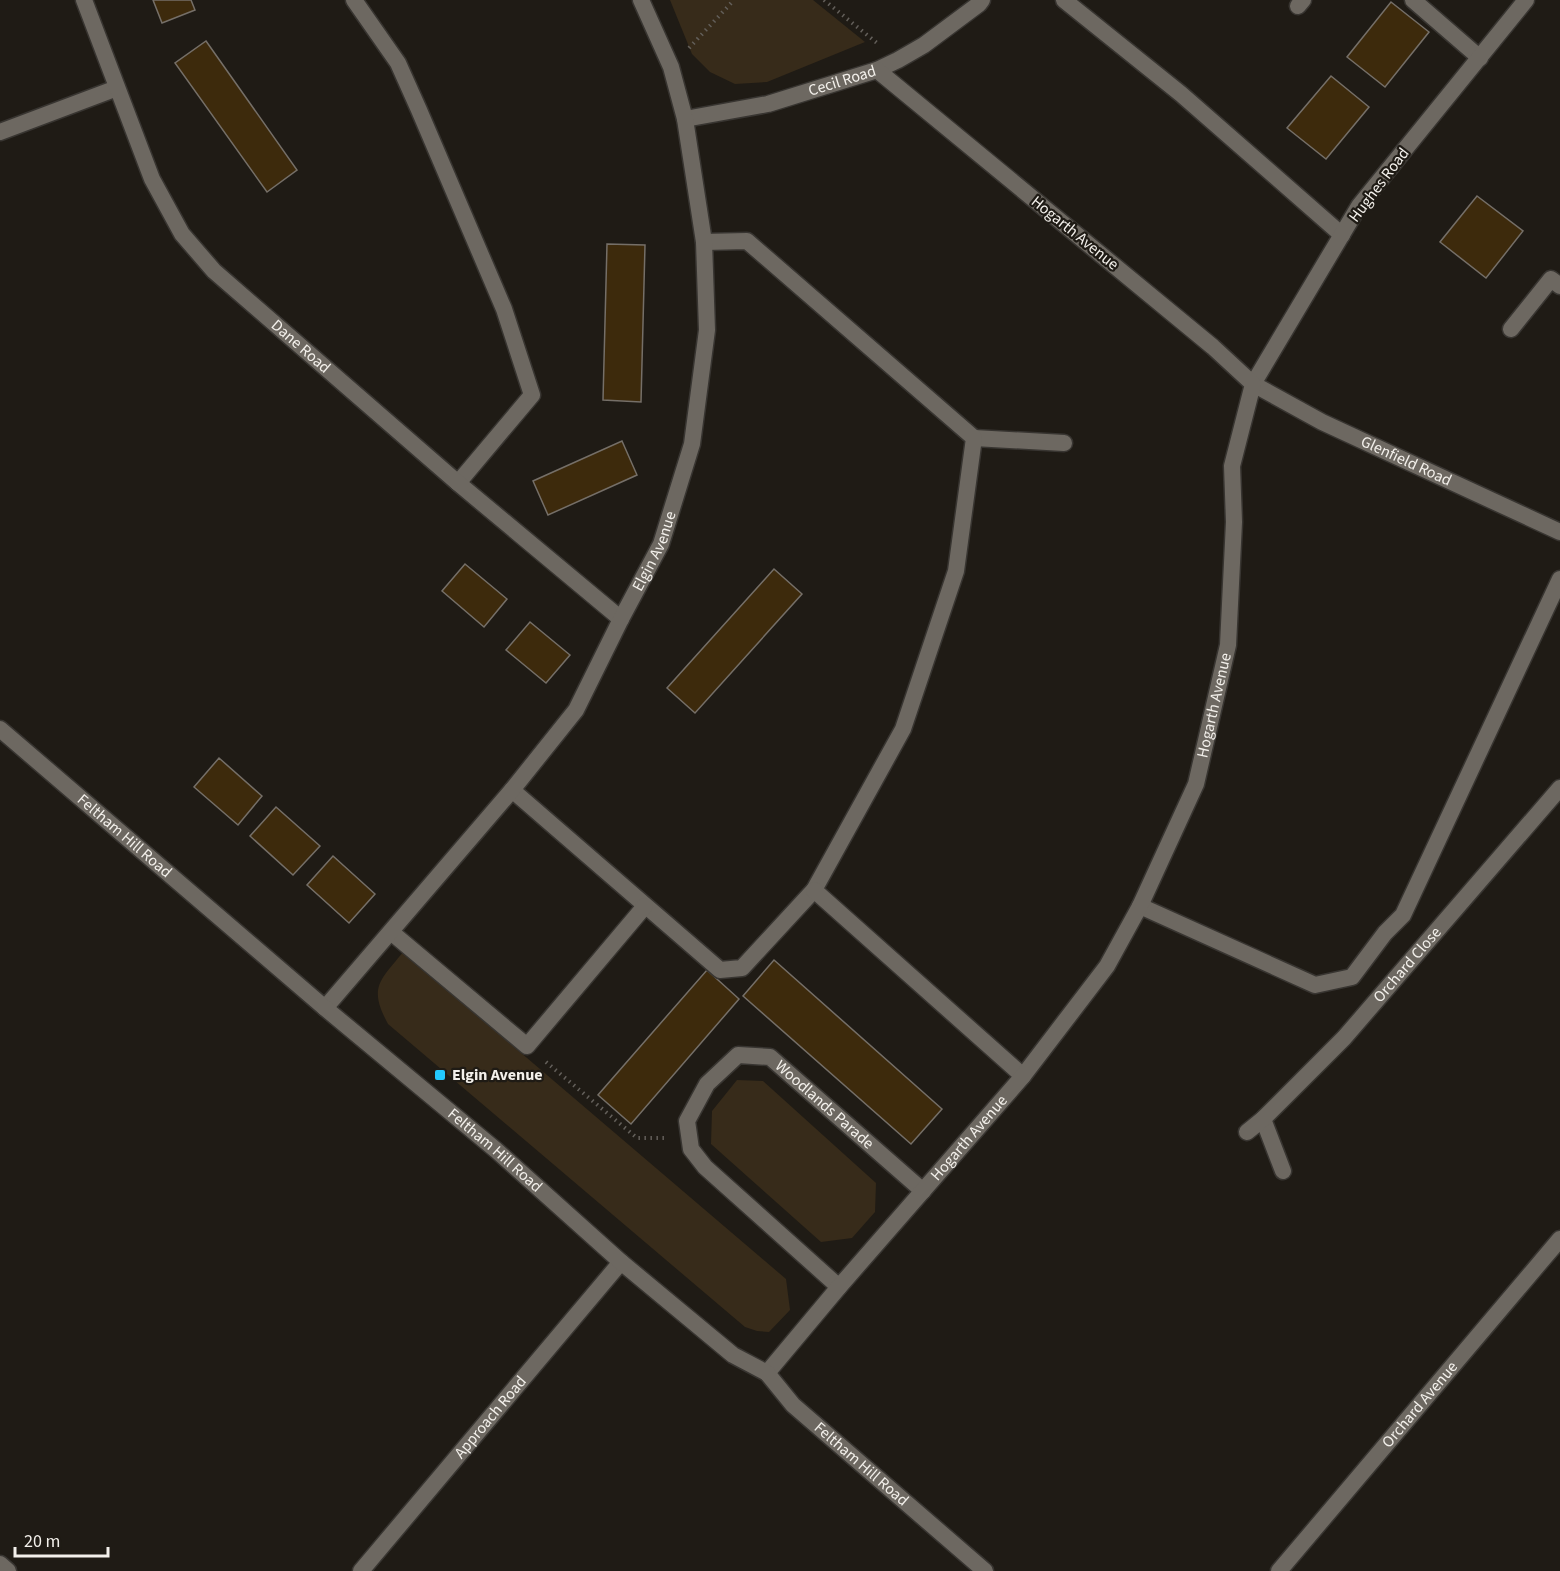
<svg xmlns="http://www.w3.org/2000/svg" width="1560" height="1571" viewBox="0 0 1560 1571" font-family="'Source Sans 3',sans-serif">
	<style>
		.green { fill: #372b1a }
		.building { fill: #3d2a0c; stroke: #756f68; stroke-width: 1.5 }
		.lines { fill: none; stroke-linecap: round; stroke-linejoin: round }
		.service-casing { stroke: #383531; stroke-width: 19 }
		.minor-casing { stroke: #383531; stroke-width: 19 }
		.tertiary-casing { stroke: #383531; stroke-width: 19 }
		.path { stroke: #635f5a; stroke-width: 4; stroke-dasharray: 1.5 4.5; stroke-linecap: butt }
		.service { stroke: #6d6861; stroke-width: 16 }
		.minor { stroke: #6d6861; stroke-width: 16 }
		.tertiary { stroke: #6d6861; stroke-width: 16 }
		.poi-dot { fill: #23c9fe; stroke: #1f1b15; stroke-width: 2 }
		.labels { text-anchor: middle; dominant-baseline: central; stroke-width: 4.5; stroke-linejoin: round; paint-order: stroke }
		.street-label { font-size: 16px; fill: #f3f0eb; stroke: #1f1b15 }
		.poi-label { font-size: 16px; font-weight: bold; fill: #f3f0eb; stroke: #1f1b15; text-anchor: start }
	</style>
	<rect width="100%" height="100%" fill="#1f1b15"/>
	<g class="green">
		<polygon points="670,0 813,0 865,42 767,82 735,84 710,72 692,54"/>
		<path d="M403,952L786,1279L790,1310L769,1332L757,1331L745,1327L388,1024C368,987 380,981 403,952Z"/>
		<polygon points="737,1080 763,1081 876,1183 875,1212 852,1238 821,1242 711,1144 712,1111"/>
	</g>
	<g class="building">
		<polygon points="153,0 191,0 195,10 162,23"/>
		<polygon points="1391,2 1429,32 1385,87 1347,57"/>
		<polygon points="206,41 297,170 267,192 175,63"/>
		<polygon points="1331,76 1369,107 1326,159 1287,128"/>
		<polygon points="1477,196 1523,231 1486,278 1440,242"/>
		<polygon points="607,244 645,245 641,402 603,400"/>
		<polygon points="622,441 637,475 548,515 533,481"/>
		<polygon points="465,564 507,599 484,627 442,591"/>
		<polygon points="774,569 802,594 695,713 667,688"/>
		<polygon points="530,622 570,655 546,683 506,650"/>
		<polygon points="219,758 262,796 238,825 194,787"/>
		<polygon points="276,807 320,846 293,875 250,836"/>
		<polygon points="333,856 375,894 349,923 307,885"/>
		<polygon points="774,960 942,1109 911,1144 743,996"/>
		<polygon points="707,970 739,999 631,1124 598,1095"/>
	</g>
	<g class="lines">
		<g class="service-casing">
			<g id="service">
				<polyline points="354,0 398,63 419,110 504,309 532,395 458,483"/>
				<polyline points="1064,0 1181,94 1342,235"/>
				<polyline points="1413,0 1480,58"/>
				<polyline points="1298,6 1303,0"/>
				<polyline points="0,132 117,88"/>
				<polyline points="1511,329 1551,279 1560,286"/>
				<polyline points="974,438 1064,443"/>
				<polyline points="512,790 720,970 742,968 814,890 903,729 956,571 974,438 747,241 704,242"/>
				<polyline points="814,890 1023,1076"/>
				<polyline points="1140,906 1315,985 1352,977 1385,933 1403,915 1560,579"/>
				<polyline points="391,932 527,1046 645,906"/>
			</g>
		</g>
		<g class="minor-casing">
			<g id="minor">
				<path id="s1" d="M84,0L152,179L182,234L214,271L458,483L621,619"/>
				<path id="s2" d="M1526,0L1359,206L1253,384L1322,422L1560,532"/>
				<path id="s3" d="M685,119L768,104L877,70L898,60L924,45L979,4L982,0"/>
				<path id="s4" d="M325,1008L512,790L576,710L621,619L661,544L692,444L707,330L704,242L685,119L671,67L641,0"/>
				<polyline points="1263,1119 1283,1171"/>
				<path id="s5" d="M1247,1132L1263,1119L1344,1038L1560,788"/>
				<path id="s6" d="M839,1287L705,1167L691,1149L687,1121L707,1084L738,1055L770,1057L923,1191"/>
				<path id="s7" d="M767,1373L839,1287L1023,1076L1107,966L1140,906L1196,784L1228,645L1234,522L1232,466L1253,384L1213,347L877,70"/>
				<polyline points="0,1564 8,1571"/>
				<path id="s8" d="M361,1571L621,1262"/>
				<path id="s9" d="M1279,1571L1560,1239"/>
			</g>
		</g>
		<g class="tertiary-casing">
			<g id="tertiary">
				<path id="s10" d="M0,729L325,1008L496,1150L621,1262L733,1355L767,1373L793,1405L985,1571"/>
			</g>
		</g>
		<g class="path">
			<polyline points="824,0 877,43"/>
			<polyline points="689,48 734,0"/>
			<polyline points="546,1062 637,1138 667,1138"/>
		</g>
		<use href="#service" class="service"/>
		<use href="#minor" class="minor"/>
		<use href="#tertiary" class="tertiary"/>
	</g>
	<rect class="poi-dot" x="434" y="1069" width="12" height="12" rx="3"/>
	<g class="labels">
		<g class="street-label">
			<text stroke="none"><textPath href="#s3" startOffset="162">Cecil Road</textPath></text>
			<text transform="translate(1379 185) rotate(-53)">Hughes Road</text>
			<text transform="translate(1075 233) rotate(39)">Hogarth Avenue</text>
			<text stroke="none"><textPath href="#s1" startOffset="418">Dane Road</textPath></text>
			<text stroke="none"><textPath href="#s2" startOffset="644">Glenfield Road</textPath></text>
			<text stroke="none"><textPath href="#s4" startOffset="567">Elgin Avenue</textPath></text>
			<text stroke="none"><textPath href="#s7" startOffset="814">Hogarth Avenue</textPath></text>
			<text stroke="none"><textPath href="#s10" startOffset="164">Feltham Hill Road</textPath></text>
			<text stroke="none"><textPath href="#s5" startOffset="232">Orchard Close</textPath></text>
			<text stroke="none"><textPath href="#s6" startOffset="420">Woodlands Parade</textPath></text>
			<text stroke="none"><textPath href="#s7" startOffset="310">Hogarth Avenue</textPath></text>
			<text stroke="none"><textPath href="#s10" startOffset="650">Feltham Hill Road</textPath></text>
			<text stroke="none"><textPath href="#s9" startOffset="218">Orchard Avenue</textPath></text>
			<text stroke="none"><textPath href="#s8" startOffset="201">Approach Road</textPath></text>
			<text stroke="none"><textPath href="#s10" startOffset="1134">Feltham Hill Road</textPath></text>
		</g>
		<g class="poi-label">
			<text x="452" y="1075">Elgin Avenue</text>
		</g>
	</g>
	<path d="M15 1547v9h93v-9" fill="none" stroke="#f3f0eb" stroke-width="3"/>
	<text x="24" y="1547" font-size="18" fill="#f3f0eb" stroke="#1f1b15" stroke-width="4.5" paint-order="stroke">20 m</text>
</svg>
